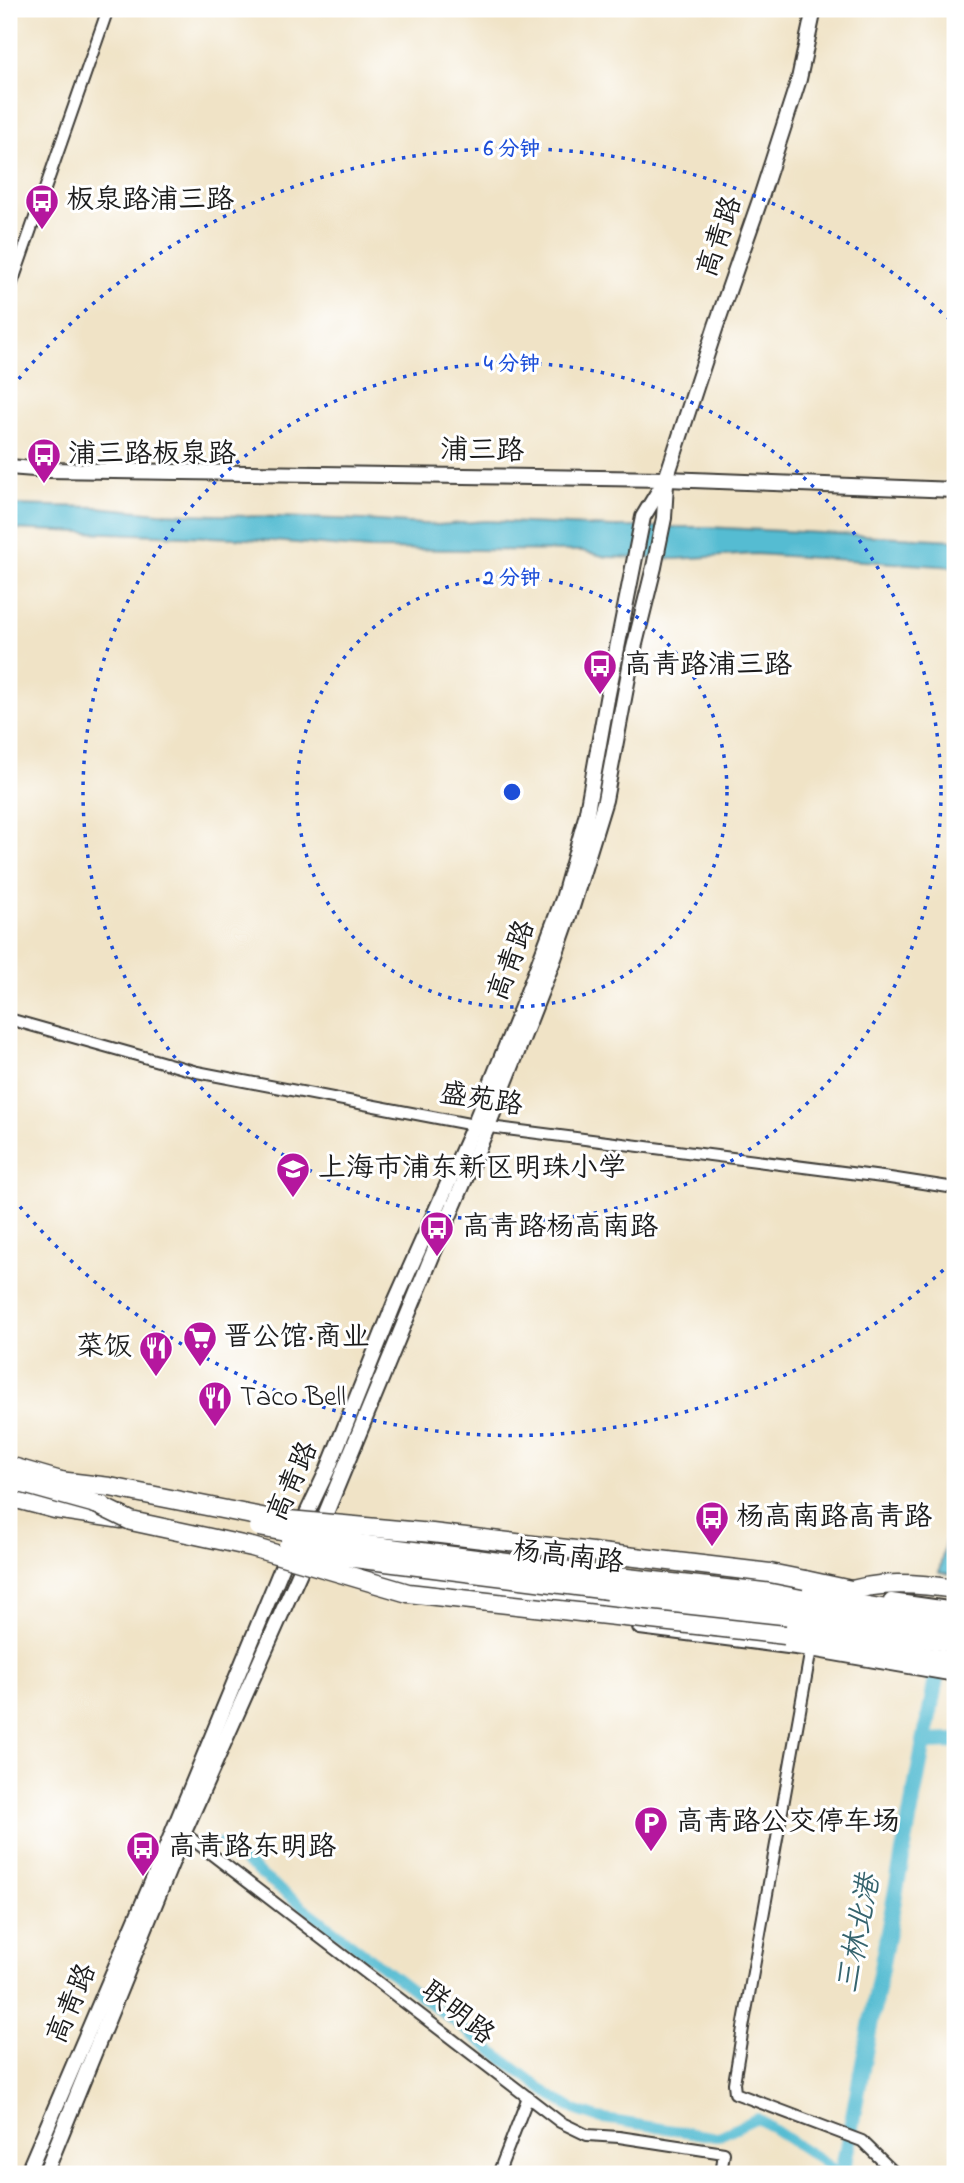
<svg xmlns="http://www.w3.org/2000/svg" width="964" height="2183" viewBox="0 0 964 2183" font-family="'Indie Flower','LXGW WenKai TC',sans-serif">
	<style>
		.water { fill: #55bcd2; stroke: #386c77; stroke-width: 2 }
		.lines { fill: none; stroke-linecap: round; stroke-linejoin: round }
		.canal { stroke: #55bcd2; stroke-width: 10 }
		.river { stroke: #55bcd2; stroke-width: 16 }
		.minor-casing { stroke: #3c3a36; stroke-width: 14 }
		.major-casing { stroke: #3c3a36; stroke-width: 18 }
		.highway-casing { stroke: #3c3a36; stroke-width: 21 }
		.minor { stroke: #fff; stroke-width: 10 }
		.major { stroke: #fff; stroke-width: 14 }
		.highway { stroke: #fff; stroke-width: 18 }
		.highway-bridge-casing { stroke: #3c3a36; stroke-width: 21; stroke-linecap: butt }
		.highway-bridge { stroke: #fff; stroke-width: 18 }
		.ring { fill: none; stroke: #1d4ed8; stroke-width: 3.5; stroke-dasharray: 3.5 7 }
		.labels { text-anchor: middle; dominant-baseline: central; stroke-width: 6; stroke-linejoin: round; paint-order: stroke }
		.poi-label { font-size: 28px; fill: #1c1c1c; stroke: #fff; text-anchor: start }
		.street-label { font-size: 28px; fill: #1c1c1c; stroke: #fff }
		.water-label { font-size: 30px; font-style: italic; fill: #36646e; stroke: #fff }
		.centre { fill: #1d4ed8; stroke: #fff; stroke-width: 3.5 }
		.ring-label { font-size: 21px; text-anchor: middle; font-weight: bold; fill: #1d4ed8; stroke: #fff; stroke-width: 6; stroke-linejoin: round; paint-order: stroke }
	</style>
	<rect width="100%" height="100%" fill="#fff"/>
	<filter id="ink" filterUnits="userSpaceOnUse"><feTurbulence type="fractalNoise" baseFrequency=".0143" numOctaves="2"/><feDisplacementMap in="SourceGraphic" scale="14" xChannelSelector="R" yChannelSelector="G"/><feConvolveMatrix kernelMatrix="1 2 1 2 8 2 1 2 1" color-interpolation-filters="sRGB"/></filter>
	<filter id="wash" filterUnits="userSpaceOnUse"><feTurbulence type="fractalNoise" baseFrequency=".00686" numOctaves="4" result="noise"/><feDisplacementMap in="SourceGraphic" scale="28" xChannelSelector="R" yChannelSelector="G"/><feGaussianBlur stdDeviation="1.57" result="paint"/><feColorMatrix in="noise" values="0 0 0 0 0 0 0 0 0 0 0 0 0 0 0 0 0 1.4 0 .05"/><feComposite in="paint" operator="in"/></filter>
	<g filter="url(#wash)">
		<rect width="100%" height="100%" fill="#f0e3c6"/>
		<g class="water">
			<polygon points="9,505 96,507 159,513 363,520 438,525 485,521 612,527 707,527 955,540 955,567 755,554 676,559 607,557 582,551 370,549 235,538 9,529"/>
			<polygon points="955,1497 955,1575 939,1572"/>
		</g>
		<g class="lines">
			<polyline class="canal" points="220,1843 550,2095 577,2111 598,2118 717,2137 757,2118 841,2174"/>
			<g class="river">
				<polyline points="924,1742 955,1741"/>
				<polyline points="842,2174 940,1658"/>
			</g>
		</g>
	</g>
	<g filter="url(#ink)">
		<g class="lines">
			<g class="minor-casing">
				<g id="minor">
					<polyline points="9,292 108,9"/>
					<polyline points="9,1019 197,1072 474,1125 890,1178 955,1188"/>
					<polyline points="811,1649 743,2028 734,2083 735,2093 862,2141 896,2174"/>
					<polyline points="180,1830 560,2122 587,2135 619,2137 724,2153 721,2174"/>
					<polyline points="498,2174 528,2097"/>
				</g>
			</g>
			<g class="major-casing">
				<g id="major">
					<polyline points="9,467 47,470 666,479 955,490"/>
					<polyline points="299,1530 328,1469 395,1302 474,1125 526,997 563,899 586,817 607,699 643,517 666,479 716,326 761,197 799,79 814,9"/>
					<polyline points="319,1530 432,1256 488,1126 553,961 572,907 605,800 632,656 654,567 664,518 666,484"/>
					<polyline points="384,1537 566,1558"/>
					<polyline points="343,1564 414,1580 834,1628 955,1645"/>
					<polyline points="746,1578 812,1590"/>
					<polyline points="891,1601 955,1610"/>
					<polyline points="640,1627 811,1649 955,1674"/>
					<polyline points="27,2174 152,1882 290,1548"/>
					<polyline points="45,2174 184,1832 308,1554"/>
				</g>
			</g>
			<g class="highway-casing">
				<g id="highway">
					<polyline points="9,1497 55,1509 122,1519"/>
					<polyline points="609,1576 836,1601 955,1620"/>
					<polyline points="805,1580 851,1590"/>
					<polyline points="608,1590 955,1633"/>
					<path d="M840,1594C876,1580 918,1583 955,1589"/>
					<polyline points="785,1635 955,1661"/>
				</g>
			</g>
			<use href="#minor" class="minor"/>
			<use href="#major" class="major"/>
			<use href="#highway" class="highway"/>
			<g class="highway-bridge-casing">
				<g id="highway-bridge">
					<polyline points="9,1466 71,1484"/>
					<polyline points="9,1480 103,1506"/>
					<polyline points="59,1481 110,1487 267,1518 432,1533 770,1573 805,1580"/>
					<polyline points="94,1503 131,1521 252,1547 408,1593 785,1635"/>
					<polyline points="259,1527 336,1541 609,1576"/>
					<polyline points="288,1546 330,1555 608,1590"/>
				</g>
			</g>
			<use href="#highway-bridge" class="highway-bridge"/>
		</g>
	</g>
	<g class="ring">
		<circle cx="512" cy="792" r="215"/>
		<circle cx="512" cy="792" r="429"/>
		<path d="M951 1263A644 644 0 0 1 12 1197M12 387A644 644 0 0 1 951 321"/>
	</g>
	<defs>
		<g id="bus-pin" transform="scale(1.75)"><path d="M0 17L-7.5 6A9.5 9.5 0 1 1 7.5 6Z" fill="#b5179e" stroke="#fff"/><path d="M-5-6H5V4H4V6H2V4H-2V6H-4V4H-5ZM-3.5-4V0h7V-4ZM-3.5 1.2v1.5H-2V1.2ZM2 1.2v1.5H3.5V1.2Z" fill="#fff"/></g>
		<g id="school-pin" transform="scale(1.75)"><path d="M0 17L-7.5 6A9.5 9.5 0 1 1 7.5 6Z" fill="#b5179e" stroke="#fff"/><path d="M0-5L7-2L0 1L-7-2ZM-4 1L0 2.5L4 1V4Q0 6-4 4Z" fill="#fff"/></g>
		<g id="supermarket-pin" transform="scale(1.75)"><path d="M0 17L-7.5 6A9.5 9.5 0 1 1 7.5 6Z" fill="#b5179e" stroke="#fff"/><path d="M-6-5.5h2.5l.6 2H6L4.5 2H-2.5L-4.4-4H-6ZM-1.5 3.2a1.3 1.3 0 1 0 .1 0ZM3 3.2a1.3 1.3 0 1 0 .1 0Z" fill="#fff"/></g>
		<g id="restaurant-pin" transform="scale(1.75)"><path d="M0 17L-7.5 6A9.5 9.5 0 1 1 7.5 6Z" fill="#b5179e" stroke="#fff"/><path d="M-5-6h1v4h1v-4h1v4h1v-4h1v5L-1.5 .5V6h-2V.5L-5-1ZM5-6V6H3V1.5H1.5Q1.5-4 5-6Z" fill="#fff"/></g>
		<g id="parking-pin" transform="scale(1.75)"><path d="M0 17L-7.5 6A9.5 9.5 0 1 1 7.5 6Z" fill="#b5179e" stroke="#fff"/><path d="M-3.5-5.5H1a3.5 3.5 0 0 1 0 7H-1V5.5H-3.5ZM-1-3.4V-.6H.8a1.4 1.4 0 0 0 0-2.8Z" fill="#fff"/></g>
	</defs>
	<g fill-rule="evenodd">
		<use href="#bus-pin" x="42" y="201"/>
		<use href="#bus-pin" x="44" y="455"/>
		<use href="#bus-pin" x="600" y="666"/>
		<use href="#school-pin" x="293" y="1169"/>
		<use href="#bus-pin" x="437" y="1228"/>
		<use href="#supermarket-pin" x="200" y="1338"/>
		<use href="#restaurant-pin" x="156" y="1348"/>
		<use href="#restaurant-pin" x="215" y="1398"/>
		<use href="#bus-pin" x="712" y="1518"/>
		<use href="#parking-pin" x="651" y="1823"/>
		<use href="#bus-pin" x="143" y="1848"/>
	</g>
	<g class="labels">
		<g class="poi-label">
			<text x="66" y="201">板泉路浦三路</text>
			<text x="68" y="455">浦三路板泉路</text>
			<text x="624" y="666">高青路浦三路</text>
			<text x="318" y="1169">上海市浦东新区明珠小学</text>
			<text x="462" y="1228">高青路杨高南路</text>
			<text x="224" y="1338">晋公馆·商业</text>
			<text x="132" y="1348" text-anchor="end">菜饭</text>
			<text x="240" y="1398">Taco Bell</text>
			<text x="736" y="1518">杨高南路高青路</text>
			<text x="676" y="1823">高青路公交停车场</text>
			<text x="168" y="1848">高青路东明路</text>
		</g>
		<g class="street-label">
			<text transform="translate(721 237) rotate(-71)">高青路</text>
			<text transform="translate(482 452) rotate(1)">浦三路</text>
			<text transform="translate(513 961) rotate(-69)">高青路</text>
			<text transform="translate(481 1101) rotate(9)">盛苑路</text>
			<text transform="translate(294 1482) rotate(-66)">高青路</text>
			<text transform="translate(568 1558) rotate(7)">杨高南路</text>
			<text transform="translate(73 2004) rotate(-67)">高青路</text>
			<text transform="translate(457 2014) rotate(38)">联明路</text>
		</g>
		<g class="water-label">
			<text transform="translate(860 1934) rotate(-79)">三林北港</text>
		</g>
	</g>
	<circle cx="512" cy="792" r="10" class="centre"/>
	<g class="ring-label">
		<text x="512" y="155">6 分钟</text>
		<text x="512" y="370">4 分钟</text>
		<text x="512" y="584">2 分钟</text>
	</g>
	<rect width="964" height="2183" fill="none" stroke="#fff" stroke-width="35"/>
</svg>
